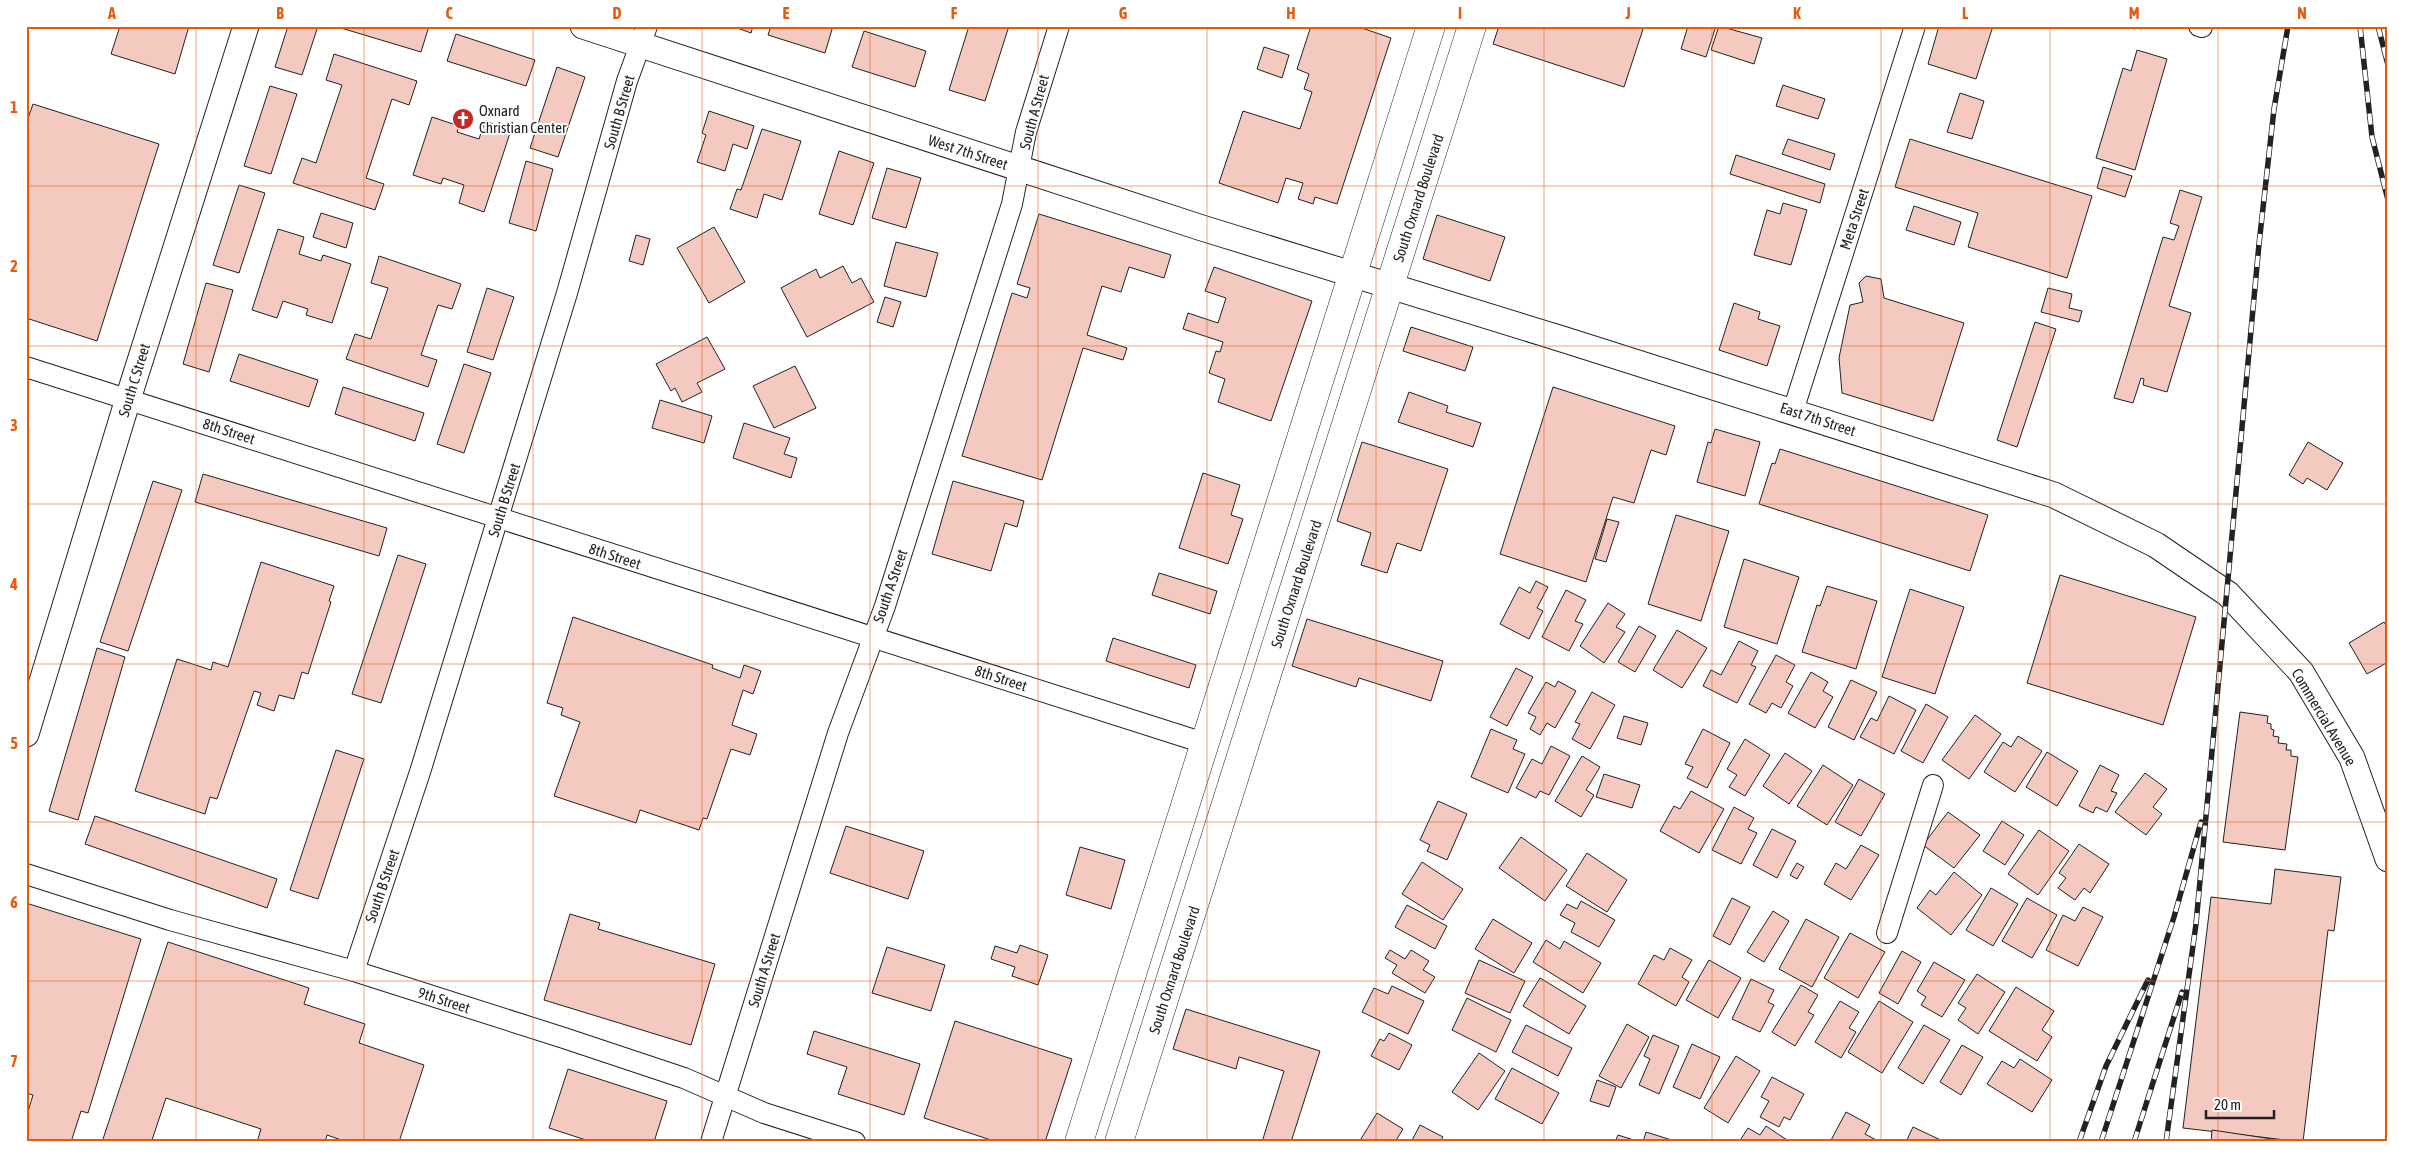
<svg xmlns="http://www.w3.org/2000/svg" width="2414" height="1168" viewBox="0 0 2414 1168" font-family="'Asap Condensed',sans-serif">
	<style>
		.building { fill: #f3c9c0; stroke: #222 }
		.lines { fill: none; stroke-linecap: round; stroke-linejoin: round }
		.minor-casing { stroke: #222; stroke-width: 22 }
		.tertiary-casing { stroke: #222; stroke-width: 27 }
		.primary-casing { stroke: #222; stroke-width: 29 }
		.minor { stroke: #fff; stroke-width: 20 }
		.tertiary { stroke: #fff; stroke-width: 25 }
		.primary { stroke: #fff; stroke-width: 28 }
		.rail-casing { stroke: #222; stroke-width: 5.5 }
		.rail { stroke: #fff; stroke-width: 4; stroke-dasharray: 11; stroke-linecap: butt }
		.grid { fill: none; stroke: #e8590c; stroke-width: 1; stroke-opacity: 0.55 }
		.labels { text-anchor: middle; dominant-baseline: central; stroke-width: 4; stroke-linejoin: round; paint-order: stroke }
		.poi-label { font-size: 15px; fill: #222; stroke: #fff; text-anchor: start }
		.street-label { font-size: 15px; fill: #222; stroke: #fff }
		.neatline { fill: none; stroke: #e8590c; stroke-width: 2 }
		.grid-label { font-size: 16px; text-anchor: middle; font-weight: bold; fill: #e8590c }
	</style>
	<rect width="100%" height="100%" fill="#fff"/>
	<g class="building">
		<polygon points="120,26 189,26 175,74 111,54"/>
		<polygon points="288,26 318,26 302,75 275,67"/>
		<polygon points="342,26 429,26 421,52 341,28"/>
		<polygon points="732,26 753,26 751,33"/>
		<polygon points="771,26 833,26 825,53 768,35"/>
		<polygon points="969,26 1009,26 985,101 949,90"/>
		<polygon points="1311,26 1356,26 1391,38 1337,204 1315,197 1313,204 1298,199 1303,183 1286,178 1278,203 1219,183 1243,111 1300,129 1312,92 1304,89 1309,74 1297,69"/>
		<polygon points="1499,26 1644,26 1624,87 1493,44"/>
		<polygon points="1688,26 1716,26 1706,57 1681,49"/>
		<polygon points="1719,26 1762,38 1754,64 1711,50"/>
		<polygon points="1939,26 1993,26 1976,79 1928,64"/>
		<polygon points="864,31 926,51 915,87 852,67"/>
		<polygon points="456,34 535,60 526,86 447,61"/>
		<polygon points="1264,47 1289,55 1282,78 1257,69"/>
		<polygon points="2137,50 2167,59 2135,170 2096,158 2123,68 2131,71"/>
		<polygon points="334,54 417,81 409,105 392,99 366,178 384,184 375,210 293,183 302,158 316,163 342,85 326,80"/>
		<polygon points="557,67 585,77 558,157 530,148"/>
		<polygon points="1783,85 1825,99 1818,119 1776,106"/>
		<polygon points="270,86 297,94 271,174 244,166"/>
		<polygon points="1960,93 1984,101 1972,139 1947,132"/>
		<polygon points="33,104 159,144 97,341 26,318 26,124"/>
		<polygon points="709,111 754,126 747,149 733,144 725,171 697,162 706,135 702,133"/>
		<polygon points="432,117 459,126 457,132 479,139 485,121 511,130 484,212 459,203 464,185 443,178 441,184 413,175"/>
		<polygon points="762,129 801,141 782,200 764,194 757,218 730,209 737,189 741,190"/>
		<polygon points="1788,139 1835,154 1830,170 1782,154"/>
		<polygon points="1910,139 2092,196 2067,278 1968,247 1978,213 1895,187"/>
		<polygon points="839,151 874,163 853,225 819,214"/>
		<polygon points="1736,155 1825,184 1820,203 1730,174"/>
		<polygon points="526,161 553,169 536,231 509,223"/>
		<polygon points="2103,167 2132,176 2125,197 2097,188"/>
		<polygon points="887,168 921,178 906,228 872,218"/>
		<polygon points="239,185 265,193 239,273 213,265"/>
		<polygon points="2180,190 2202,197 2169,306 2191,313 2167,392 2143,385 2144,379 2141,378 2133,403 2114,398 2163,237 2174,240 2179,226 2170,223"/>
		<polygon points="1783,203 1807,210 1791,265 1754,255 1767,210 1780,214"/>
		<polygon points="1914,206 1961,222 1954,245 1906,230"/>
		<polygon points="321,213 353,223 346,248 313,237"/>
		<polygon points="1039,214 1171,255 1164,278 1129,267 1121,292 1102,286 1087,335 1127,348 1123,360 1083,348 1042,480 962,456 1012,293 1027,298 1030,288 1017,284"/>
		<polygon points="1437,215 1505,237 1490,281 1423,259"/>
		<polygon points="714,227 745,282 709,303 677,248"/>
		<polygon points="278,229 304,237 299,254 321,261 323,255 351,264 332,323 306,315 308,309 283,301 277,318 252,310"/>
		<polygon points="636,235 650,239 643,265 629,261"/>
		<polygon points="896,242 938,253 926,297 884,286"/>
		<polygon points="379,256 461,284 452,309 438,305 421,355 437,360 428,387 346,359 355,334 371,339 388,288 371,283"/>
		<polygon points="843,266 852,283 861,278 874,302 807,337 781,288 816,269 820,278"/>
		<polygon points="1214,267 1312,301 1271,421 1218,402 1225,379 1209,373 1216,351 1220,352 1223,342 1183,329 1188,313 1218,323 1226,298 1205,291"/>
		<polygon points="1866,276 1881,279 1884,298 1964,323 1933,421 1842,393 1839,358 1850,305 1863,302 1859,283"/>
		<polygon points="206,283 233,290 209,372 183,364"/>
		<polygon points="487,288 514,297 493,360 467,352"/>
		<polygon points="2048,288 2072,294 2069,308 2082,311 2079,322 2041,312"/>
		<polygon points="885,297 901,302 893,327 877,322"/>
		<polygon points="1734,303 1760,312 1758,319 1780,326 1767,366 1719,350"/>
		<polygon points="2035,322 2056,329 2017,447 1997,440"/>
		<polygon points="1411,327 1473,347 1465,371 1403,351"/>
		<polygon points="707,337 725,369 697,383 702,392 682,402 675,388 671,391 656,364"/>
		<polygon points="239,354 318,380 309,407 230,381"/>
		<polygon points="464,364 491,373 464,453 437,444"/>
		<polygon points="795,366 816,408 774,428 753,386"/>
		<polygon points="343,387 424,413 415,441 335,414"/>
		<polygon points="1553,387 1675,426 1666,455 1651,450 1634,503 1613,497 1586,582 1500,554"/>
		<polygon points="1409,392 1448,406 1446,412 1481,423 1473,447 1398,422"/>
		<polygon points="660,400 712,416 704,443 652,428"/>
		<polygon points="744,423 790,438 784,454 797,458 791,478 733,458"/>
		<polygon points="1715,429 1760,442 1745,496 1697,482 1708,442 1711,443"/>
		<polygon points="1362,442 1448,469 1421,551 1397,543 1387,573 1361,565 1371,533 1337,521"/>
		<polygon points="2308,442 2343,463 2327,490 2307,478 2303,484 2289,475"/>
		<polygon points="1780,449 1988,515 1970,571 1759,504 1772,463 1775,464"/>
		<polygon points="1203,473 1240,485 1231,515 1243,519 1228,564 1179,548"/>
		<polygon points="203,474 387,528 379,556 195,502"/>
		<polygon points="153,481 182,490 128,651 100,642"/>
		<polygon points="953,481 1024,501 1017,527 1005,523 991,571 932,554"/>
		<polygon points="1676,515 1729,531 1701,621 1648,604"/>
		<polygon points="1607,519 1619,522 1606,562 1595,559"/>
		<polygon points="398,555 426,564 381,703 352,694"/>
		<polygon points="1744,559 1799,577 1777,644 1724,627"/>
		<polygon points="261,562 334,586 329,601 331,602 308,674 302,672 294,699 279,695 274,711 257,705 261,693 254,691 217,799 210,797 205,814 135,791 177,659 211,670 213,662 228,667"/>
		<polygon points="1159,573 1217,591 1210,614 1152,595"/>
		<polygon points="2060,575 2196,617 2163,725 2027,683"/>
		<polygon points="1536,581 1548,587 1537,608 1543,611 1529,639 1500,624 1519,587 1530,593"/>
		<polygon points="1827,586 1877,601 1856,669 1802,652 1817,605 1820,606"/>
		<polygon points="1910,589 1964,607 1935,694 1882,677"/>
		<polygon points="1566,590 1586,600 1575,621 1583,624 1569,651 1542,637"/>
		<polygon points="1608,603 1625,614 1616,627 1625,632 1604,663 1580,646"/>
		<polygon points="573,617 713,665 712,668 740,678 744,665 761,671 753,694 743,690 732,725 757,734 750,755 731,749 707,819 703,818 699,830 640,810 636,823 554,796 580,722 561,715 563,708 547,703"/>
		<polygon points="1307,619 1443,661 1431,701 1359,678 1356,687 1292,666"/>
		<polygon points="2384,622 2388,628 2388,662 2367,674 2349,643"/>
		<polygon points="1639,626 1656,636 1635,672 1618,662"/>
		<polygon points="1677,630 1707,648 1682,688 1653,670"/>
		<polygon points="1113,638 1196,665 1189,688 1106,661"/>
		<polygon points="1739,641 1758,651 1751,665 1756,667 1737,703 1703,686 1711,670 1721,675"/>
		<polygon points="97,648 125,657 78,820 49,811"/>
		<polygon points="1776,655 1795,665 1786,682 1793,686 1781,708 1772,703 1766,713 1749,704"/>
		<polygon points="1516,668 1533,677 1507,726 1490,717"/>
		<polygon points="1811,672 1828,682 1823,691 1833,697 1815,728 1788,713"/>
		<polygon points="1851,680 1877,692 1854,740 1828,727"/>
		<polygon points="1558,681 1576,691 1555,728 1547,723 1540,735 1530,729 1536,717 1528,713 1546,682 1555,687"/>
		<polygon points="1592,692 1615,705 1590,749 1572,739 1580,724 1575,722"/>
		<polygon points="1889,696 1916,710 1894,754 1860,737 1871,718 1877,721"/>
		<polygon points="1926,704 1948,717 1923,763 1901,751"/>
		<polygon points="2240,712 2268,716 2267,723 2271,724 2271,729 2274,730 2273,736 2279,737 2278,743 2287,744 2286,750 2291,750 2291,756 2298,757 2285,850 2223,842"/>
		<polygon points="1975,715 2001,734 1969,779 1942,760"/>
		<polygon points="1624,716 1648,723 1641,745 1617,738"/>
		<polygon points="1491,729 1517,740 1513,749 1525,754 1508,793 1471,777"/>
		<polygon points="1703,729 1730,743 1707,788 1687,778 1693,767 1685,764"/>
		<polygon points="2018,736 2042,751 2015,792 1984,772 2003,742 2011,747"/>
		<polygon points="1745,739 1770,755 1745,796 1729,787 1737,775 1727,769"/>
		<polygon points="1551,746 1570,756 1549,795 1540,791 1536,798 1516,788 1532,759 1542,764"/>
		<polygon points="336,750 364,759 318,899 290,890"/>
		<polygon points="2047,752 2078,771 2057,806 2026,787"/>
		<polygon points="1785,753 1812,771 1789,804 1763,786"/>
		<polygon points="1582,756 1600,767 1586,790 1594,795 1581,817 1555,801"/>
		<polygon points="1823,765 1853,785 1827,825 1797,806"/>
		<polygon points="2100,765 2119,775 2111,791 2117,793 2107,812 2096,807 2093,813 2079,806"/>
		<polygon points="2145,773 2167,789 2153,807 2162,814 2146,835 2115,812"/>
		<polygon points="1604,774 1640,785 1632,808 1596,797"/>
		<polygon points="1859,779 1885,794 1861,836 1835,822"/>
		<polygon points="1691,791 1724,809 1699,853 1660,831 1674,806 1680,809"/>
		<polygon points="1438,801 1467,814 1447,860 1427,851 1430,845 1420,840"/>
		<polygon points="1734,807 1754,818 1748,829 1757,833 1741,864 1712,850"/>
		<polygon points="1948,812 1980,835 1954,868 1923,845"/>
		<polygon points="95,816 277,879 267,908 85,844"/>
		<polygon points="2002,821 2024,835 2005,865 1983,851"/>
		<polygon points="846,826 924,851 908,899 830,873"/>
		<polygon points="1772,829 1796,841 1777,878 1753,865"/>
		<polygon points="2039,830 2069,851 2038,895 2008,874"/>
		<polygon points="1521,837 1567,870 1545,901 1499,868"/>
		<polygon points="2079,844 2109,864 2090,893 2084,888 2075,900 2058,888 2066,878 2059,873"/>
		<polygon points="1861,845 1879,855 1851,900 1824,884 1836,863 1846,869"/>
		<polygon points="1080,847 1125,860 1111,909 1066,895"/>
		<polygon points="1587,853 1627,880 1607,912 1566,886"/>
		<polygon points="1422,862 1463,889 1443,920 1402,894"/>
		<polygon points="1797,863 1804,867 1797,879 1790,875"/>
		<polygon points="2275,869 2341,877 2334,931 2328,930 2303,1142 2183,1128 2211,897 2271,904"/>
		<polygon points="1954,872 1982,895 1951,935 1917,908 1930,890 1936,895"/>
		<polygon points="1991,888 2018,904 1993,946 1966,930"/>
		<polygon points="1732,898 1750,907 1730,945 1713,936"/>
		<polygon points="2027,898 2057,915 2032,958 2002,941"/>
		<polygon points="1581,901 1615,920 1599,947 1571,932 1575,923 1560,915 1567,904 1577,909"/>
		<polygon points="26,903 141,939 88,1113 81,1111 71,1142 26,1142 26,1118 33,1095 26,1093"/>
		<polygon points="1407,905 1447,926 1435,949 1395,927"/>
		<polygon points="2083,907 2103,917 2078,966 2046,950 2063,915 2075,921"/>
		<polygon points="1773,911 1789,921 1764,962 1747,952"/>
		<polygon points="570,914 600,923 598,929 715,964 691,1045 544,1000"/>
		<polygon points="1493,919 1532,943 1514,973 1475,949"/>
		<polygon points="1806,919 1839,937 1812,987 1779,969"/>
		<polygon points="1850,933 1885,952 1858,998 1824,978"/>
		<polygon points="1546,940 1560,949 1564,941 1601,963 1583,993 1533,962"/>
		<polygon points="168,942 309,988 304,1004 365,1024 359,1043 424,1065 399,1142 347,1142 327,1135 325,1142 257,1142 261,1129 166,1098 152,1140 159,1142 102,1142"/>
		<polygon points="1020,945 1048,955 1038,985 1012,976 1015,967 991,959 995,946 1017,953"/>
		<polygon points="887,947 945,965 931,1011 872,993"/>
		<polygon points="1670,948 1692,960 1682,977 1689,982 1676,1006 1638,984 1654,955 1664,960"/>
		<polygon points="1390,950 1405,959 1411,950 1429,961 1423,970 1435,977 1425,993 1392,973 1397,965 1385,958"/>
		<polygon points="1902,951 1921,962 1898,1004 1879,993"/>
		<polygon points="1479,960 1525,981 1510,1013 1465,993"/>
		<polygon points="1709,960 1741,978 1718,1018 1686,1000"/>
		<polygon points="1934,962 1965,980 1942,1017 1921,1005 1926,997 1917,991"/>
		<polygon points="1977,974 2005,992 1978,1034 1958,1020 1966,1008 1958,1003"/>
		<polygon points="1540,978 1586,1006 1569,1034 1523,1006"/>
		<polygon points="1751,979 1774,990 1768,1002 1774,1005 1760,1032 1732,1019"/>
		<polygon points="1801,985 1818,995 1808,1012 1814,1015 1795,1046 1772,1032"/>
		<polygon points="1392,986 1424,1001 1408,1034 1362,1012 1374,988 1388,994"/>
		<polygon points="2016,987 2054,1011 2042,1030 2052,1037 2037,1061 1989,1031"/>
		<polygon points="1467,998 1511,1020 1496,1052 1452,1030"/>
		<polygon points="1840,1001 1859,1012 1849,1028 1856,1032 1841,1058 1815,1042"/>
		<polygon points="1879,1001 1913,1022 1882,1073 1848,1052"/>
		<polygon points="1186,1009 1320,1051 1291,1142 1262,1142 1284,1071 1239,1057 1236,1069 1173,1049"/>
		<polygon points="955,1021 1072,1059 1045,1142 997,1142 924,1118"/>
		<polygon points="1627,1024 1649,1037 1621,1088 1599,1076"/>
		<polygon points="1526,1025 1572,1048 1558,1076 1512,1052"/>
		<polygon points="1924,1025 1950,1040 1923,1084 1898,1068"/>
		<polygon points="814,1031 920,1064 904,1115 838,1094 847,1067 807,1054"/>
		<polygon points="1389,1033 1412,1045 1399,1070 1371,1056 1380,1039 1384,1041"/>
		<polygon points="1653,1035 1679,1046 1659,1094 1639,1085 1650,1059 1644,1056"/>
		<polygon points="1692,1044 1720,1057 1700,1099 1673,1087"/>
		<polygon points="1962,1045 1983,1057 1961,1095 1940,1082"/>
		<polygon points="1479,1053 1505,1071 1478,1110 1452,1092"/>
		<polygon points="1736,1056 1760,1071 1728,1123 1704,1108"/>
		<polygon points="2020,1059 2052,1080 2032,1112 1987,1084 2002,1061 2014,1068"/>
		<polygon points="1512,1068 1559,1093 1542,1124 1495,1099"/>
		<polygon points="568,1069 667,1101 654,1142 592,1142 549,1128"/>
		<polygon points="1772,1077 1804,1094 1790,1120 1784,1117 1779,1127 1760,1117 1769,1101 1761,1097"/>
		<polygon points="1597,1080 1616,1087 1609,1107 1590,1101"/>
		<polygon points="1846,1112 1870,1125 1865,1134 1880,1142 1830,1142"/>
		<polygon points="1377,1113 1403,1129 1395,1142 1359,1142"/>
		<polygon points="1420,1125 1443,1137 1440,1142 1411,1142"/>
		<polygon points="1766,1126 1787,1140 1786,1142 1739,1142 1748,1128 1760,1135"/>
		<polygon points="1913,1127 1945,1142 1906,1142"/>
		<polygon points="2212,1130 2272,1139 2271,1142 2211,1142"/>
		<polygon points="1646,1132 1678,1142 1643,1142"/>
		<polygon points="1618,1135 1640,1142 1615,1142"/>
	</g>
	<g class="lines">
		<g class="minor-casing">
			<g id="minor">
				<polyline points="2199,26 2202,27"/>
				<polyline points="26,367 1204,743"/>
				<polyline points="1793,411 1915,26"/>
				<polyline points="26,874 170,920 354,971 564,1038 684,1078 764,1113 855,1142"/>
				<polyline points="1887,933 1933,785"/>
				<polyline points="354,971 420,772 567,293 627,81 647,26"/>
				<polyline points="711,1142 838,733 885,606 1012,204 1026,132 1059,26"/>
			</g>
		</g>
		<g class="tertiary-casing">
			<g id="tertiary">
				<polyline points="583,26 1202,228 1562,339 2054,495 2156,545 2228,594 2301,672 2352,758 2388,859"/>
				<polyline points="26,734 128,399 246,26"/>
			</g>
		</g>
		<g class="primary-casing">
			<g id="primary">
				<polyline points="1079,1142 1431,26"/>
				<polyline points="1119,1142 1472,26"/>
			</g>
		</g>
		<use href="#minor" class="minor"/>
		<use href="#tertiary" class="tertiary"/>
		<use href="#primary" class="primary"/>
		<g class="rail-casing">
			<g id="rail">
				<polyline points="2360,26 2372,137 2388,200"/>
				<polyline points="2378,26 2388,65"/>
				<polyline points="2079,1142 2106,1066 2148,980"/>
				<polyline points="2101,1142 2174,917 2201,822"/>
				<polyline points="2134,1142 2182,992"/>
				<polyline points="2166,1142 2196,924 2259,244 2274,109 2288,26"/>
			</g>
		</g>
		<use href="#rail" class="rail"/>
	</g>
	<path class="grid" d="M196,26V1142M364,26V1142M533,26V1142M702,26V1142M870,26V1142M1038,26V1142M1207,26V1142M1376,26V1142M1544,26V1142M1712,26V1142M1881,26V1142M2050,26V1142M2218,26V1142M26,186H2388M26,346H2388M26,504H2388M26,664H2388M26,822H2388M26,981H2388"/>
	<defs>
		<g id="church-disc" transform="scale(1.125)"><circle r="9.5" fill="#c62828" stroke="#fff"/><path d="M-1.2-6h2.4v3.5h3.3v2.4h-3.3V6h-2.4V-.1h-3.3v-2.4h3.3Z" fill="#fff"/></g>
	</defs>
	<g fill-rule="evenodd">
		<use href="#church-disc" x="463" y="119"/>
	</g>
	<g class="labels">
		<g class="poi-label">
			<text x="479" y="110">Oxnard<tspan x="479" dy="17">Christian Center</tspan></text>
		</g>
		<g class="street-label">
			<text transform="translate(619 112) rotate(-74)">South B Street</text>
			<text transform="translate(1034 112) rotate(-75)">South A Street</text>
			<text transform="translate(968 152) rotate(18)">West 7th Street</text>
			<text transform="translate(1418 198) rotate(-72)">South Oxnard Boulevard</text>
			<text transform="translate(1854 219) rotate(-72)">Meta Street</text>
			<text transform="translate(134 380) rotate(-73)">South C Street</text>
			<text transform="translate(1818 419) rotate(18)">East 7th Street</text>
			<text transform="translate(229 431) rotate(18)">8th Street</text>
			<text transform="translate(504 500) rotate(-73)">South B Street</text>
			<text transform="translate(615 556) rotate(18)">8th Street</text>
			<text transform="translate(1296 584) rotate(-72)">South Oxnard Boulevard</text>
			<text transform="translate(890 586) rotate(-71)">South A Street</text>
			<text transform="translate(1001 678) rotate(18)">8th Street</text>
			<text transform="translate(2324 717) rotate(59)">Commercial Avenue</text>
			<text transform="translate(382 886) rotate(-71)">South B Street</text>
			<text transform="translate(764 970) rotate(-73)">South A Street</text>
			<text transform="translate(1174 970) rotate(-72)">South Oxnard Boulevard</text>
			<text transform="translate(444 1000) rotate(18)">9th Street</text>
		</g>
	</g>
	<rect width="2414" height="1168" fill="none" stroke="#ffffff" stroke-width="55"/>
	<path d="M2206 1110v8h68v-8" fill="none" stroke="#222222" stroke-width="2.5"/>
	<text x="2214" y="1110" font-size="15" fill="#222222" stroke="#ffffff" stroke-width="4" paint-order="stroke">20 m</text>
	<rect x="28" y="28" width="2358" height="1112" class="neatline"/>
	<g class="grid-label">
		<text x="112" y="19">A</text>
		<text x="280" y="19">B</text>
		<text x="449" y="19">C</text>
		<text x="617" y="19">D</text>
		<text x="786" y="19">E</text>
		<text x="954" y="19">F</text>
		<text x="1123" y="19">G</text>
		<text x="1291" y="19">H</text>
		<text x="1460" y="19">I</text>
		<text x="1628" y="19">J</text>
		<text x="1797" y="19">K</text>
		<text x="1965" y="19">L</text>
		<text x="2134" y="19">M</text>
		<text x="2302" y="19">N</text>
		<text x="14" y="113">1</text>
		<text x="14" y="272">2</text>
		<text x="14" y="431">3</text>
		<text x="14" y="590">4</text>
		<text x="14" y="749">5</text>
		<text x="14" y="908">6</text>
		<text x="14" y="1067">7</text>
	</g>
</svg>
